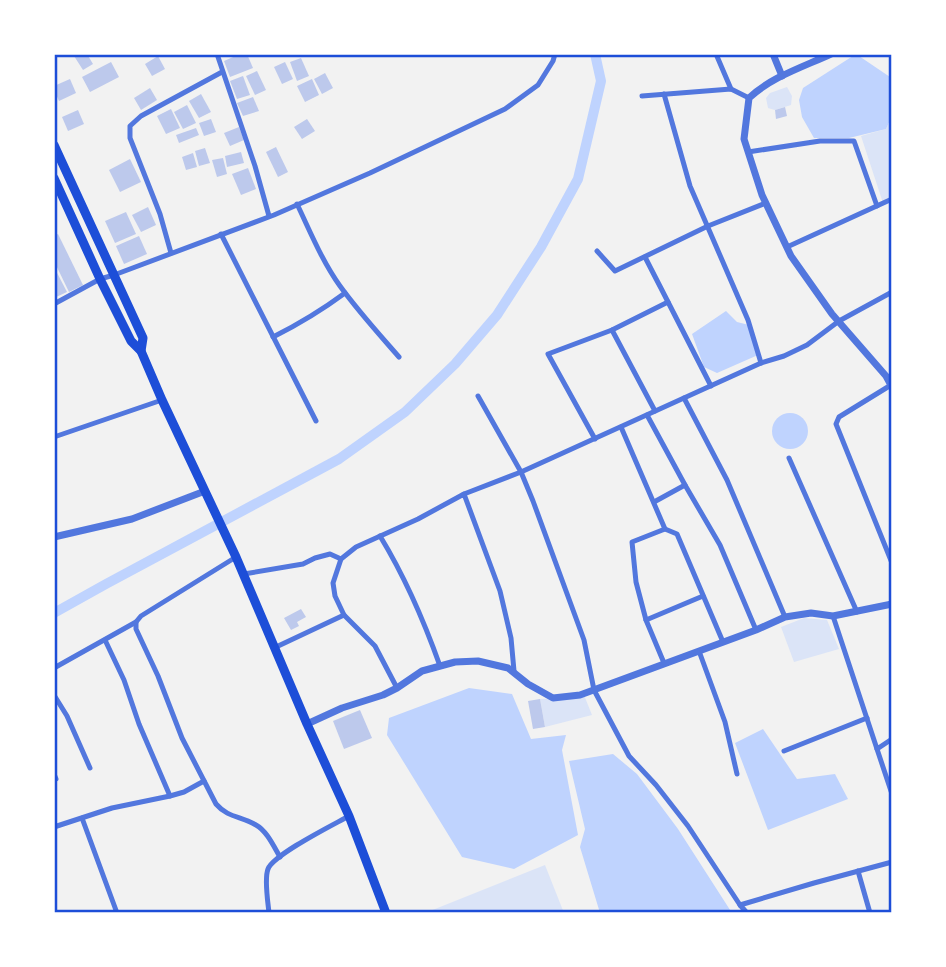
<svg xmlns="http://www.w3.org/2000/svg" width="946" height="967" viewBox="0 0 946 967" font-family="'PT Sans Narrow',sans-serif">
	<style>
		.green { fill: #dbe4f7 }
		.water { fill: #bfd3fe }
		.lines { fill: none; stroke-linecap: round; stroke-linejoin: round }
		.canal { stroke: #bfd3fe; stroke-width: 10 }
		.building { fill: #bdc9ec }
		.minor { stroke: #5277de; stroke-width: 5 }
		.tertiary { stroke: #5277de; stroke-width: 7 }
		.primary { stroke: #1d4ed8; stroke-width: 9 }
		.neatline { fill: none; stroke: #1d4ed8; stroke-width: 2.5 }
	</style>
	<rect width="100%" height="100%" fill="#f2f2f2"/>
	<g class="green">
		<polygon points="787,87 792,96 791,105 775,110 768,108 766,98 770,93"/>
		<polygon points="892,101 892,199 883,203 861,136 886,129 891,118 889,102"/>
		<polygon points="804,618 827,620 839,649 794,662 781,627"/>
		<polygon points="584,695 592,715 545,727 540,699 565,698"/>
		<polygon points="545,865 564,913 425,913"/>
	</g>
	<g class="water">
		<polygon points="856,54 890,77 892,86 892,97 889,102 891,118 886,129 849,138 814,138 802,117 799,100 803,88"/>
		<polygon points="726,311 737,322 749,325 758,355 717,373 704,367 692,334"/>
		<circle cx="790" cy="431" r="18"/>
		<polygon points="469,688 512,694 531,739 566,735 562,750 578,835 514,869 462,857 387,735 389,718"/>
		<polygon points="763,729 797,779 835,774 848,799 768,830 735,743"/>
		<polygon points="613,754 637,774 678,829 732,913 600,913 580,847 585,829 569,761"/>
	</g>
	<g class="lines">
		<polyline class="canal" points="54,613 106,584 339,459 405,412 455,364 497,315 541,247 578,179 601,81 595,54"/>
	</g>
	<g class="building">
		<polygon points="76,54 87,54 93,64 83,70 74,56"/>
		<polygon points="240,54 247,54 253,68 230,77 224,61"/>
		<polygon points="158,56 165,69 152,76 145,64"/>
		<polygon points="301,58 309,76 297,81 290,62"/>
		<polygon points="111,62 119,77 90,92 82,77"/>
		<polygon points="285,62 293,79 282,84 274,67"/>
		<polygon points="257,71 266,90 255,95 246,76"/>
		<polygon points="325,73 333,88 322,94 314,79"/>
		<polygon points="243,76 250,95 237,99 230,81"/>
		<polygon points="70,79 76,93 59,101 54,90 54,86"/>
		<polygon points="312,79 319,95 305,102 297,86"/>
		<polygon points="150,88 157,100 141,110 134,98"/>
		<polygon points="201,94 211,112 199,118 189,101"/>
		<polygon points="253,97 259,111 243,116 237,103"/>
		<polygon points="187,105 196,123 183,129 174,112"/>
		<polygon points="785,107 787,116 776,119 775,110"/>
		<polygon points="171,109 180,128 166,134 157,116"/>
		<polygon points="78,110 84,124 68,131 62,117"/>
		<polygon points="211,119 216,132 204,136 199,123"/>
		<polygon points="307,119 315,131 302,139 294,127"/>
		<polygon points="239,127 244,140 230,146 224,133"/>
		<polygon points="196,128 199,135 179,143 176,135"/>
		<polygon points="276,147 288,172 278,177 266,152"/>
		<polygon points="205,148 210,163 199,166 195,151"/>
		<polygon points="241,152 244,163 227,167 225,156"/>
		<polygon points="193,153 197,167 186,170 182,157"/>
		<polygon points="223,158 227,174 217,177 212,160"/>
		<polygon points="130,159 141,182 120,192 109,170"/>
		<polygon points="248,168 256,189 241,195 232,174"/>
		<polygon points="148,207 156,225 141,232 132,215"/>
		<polygon points="126,212 136,234 115,243 105,221"/>
		<polygon points="58,234 83,285 69,292 54,261 54,236"/>
		<polygon points="139,236 147,254 124,264 116,246"/>
		<polygon points="54,267 67,292 54,298"/>
		<polygon points="301,609 306,617 297,622 299,626 291,630 284,618"/>
		<polygon points="540,699 545,727 533,729 528,701"/>
		<polygon points="360,710 372,738 344,749 333,721"/>
	</g>
	<g class="lines">
		<g class="minor">
			<polyline points="217,54 255,166 269,216"/>
			<polyline points="716,54 731,89"/>
			<polyline points="664,94 690,186 748,320 761,363"/>
			<polyline points="642,96 731,89 749,98"/>
			<polyline points="748,152 820,141 854,141 877,206"/>
			<path d="M297,204C310,231 322,261 340,286C358,311 379,334 399,357"/>
			<polyline points="221,234 316,421"/>
			<polyline points="787,247 892,199"/>
			<polyline points="597,251 615,271 708,226 766,203"/>
			<polyline points="171,253 160,214 130,138 130,126 141,116 222,72"/>
			<polyline points="645,257 711,386"/>
			<polyline points="54,304 100,279 114,275 274,215 370,173 505,109 538,85 553,61 555,54"/>
			<polyline points="612,330 655,411"/>
			<path d="M273,337C299,324 322,310 345,293"/>
			<polyline points="891,385 839,417 836,424 892,563"/>
			<polyline points="478,396 521,472 533,501 584,640 594,690 629,756 656,785 688,826 740,905 747,913"/>
			<polyline points="684,398 727,480 785,617"/>
			<polyline points="647,415 685,485 720,545 756,630"/>
			<polyline points="621,427 665,529"/>
			<polyline points="54,437 162,400"/>
			<polyline points="595,439 548,354 612,330 668,302"/>
			<polyline points="789,458 857,612"/>
			<polyline points="464,494 521,472 761,363 784,356 807,345 839,321 892,292"/>
			<polyline points="654,502 685,485"/>
			<path d="M380,536C405,577 424,621 440,666"/>
			<path d="M236,557L141,616L136,622V629L158,676L182,738L216,804C228,818 241,816 256,825C267,831 274,847 280,857"/>
			<polyline points="244,574 303,564 315,558 330,554 341,559"/>
			<polyline points="344,615 335,596 333,583 341,559 356,547 418,519 464,494 500,591 511,638 514,671"/>
			<polyline points="833,616 877,749 892,739"/>
			<polyline points="646,620 703,596"/>
			<polyline points="105,640 124,680 139,724 170,796"/>
			<polyline points="276,647 344,615 375,646 397,688"/>
			<polyline points="699,651 725,722 737,774"/>
			<polyline points="664,663 646,620 636,582 632,542 665,529 677,534 723,642"/>
			<polyline points="54,668 136,622"/>
			<polyline points="54,695 67,716 90,768"/>
			<polyline points="877,749 892,794"/>
			<polyline points="784,751 867,718"/>
			<polyline points="54,774 56,779"/>
			<polyline points="82,818 117,913"/>
			<polyline points="54,827 112,808 170,796 184,792 204,781"/>
			<polyline points="858,871 870,913"/>
			<polyline points="740,905 814,883 892,862"/>
			<path d="M269,913C268,902 264,879 268,869C274,854 333,825 349,816"/>
		</g>
		<g class="tertiary">
			<polyline points="773,54 782,76"/>
			<path d="M831,54C803,67 771,77 749,98L744,139L762,195L791,256L832,314L886,376L892,387"/>
			<polyline points="54,537 132,519 205,491"/>
			<polyline points="307,724 342,708 383,695 397,688 422,671 455,662 478,661 508,668 528,684 553,698 580,695 756,630 785,617 811,613 833,616 892,604"/>
		</g>
		<g class="primary">
			<polyline points="54,145 143,338 141,351"/>
			<polyline points="54,178 100,279 131,341 141,351 162,400 236,557 307,724 349,816 386,913"/>
		</g>
	</g>
	<rect width="946" height="967" fill="none" stroke="#ffffff" stroke-width="112"/>
	<rect x="56" y="56" width="834" height="855" class="neatline"/>
</svg>
